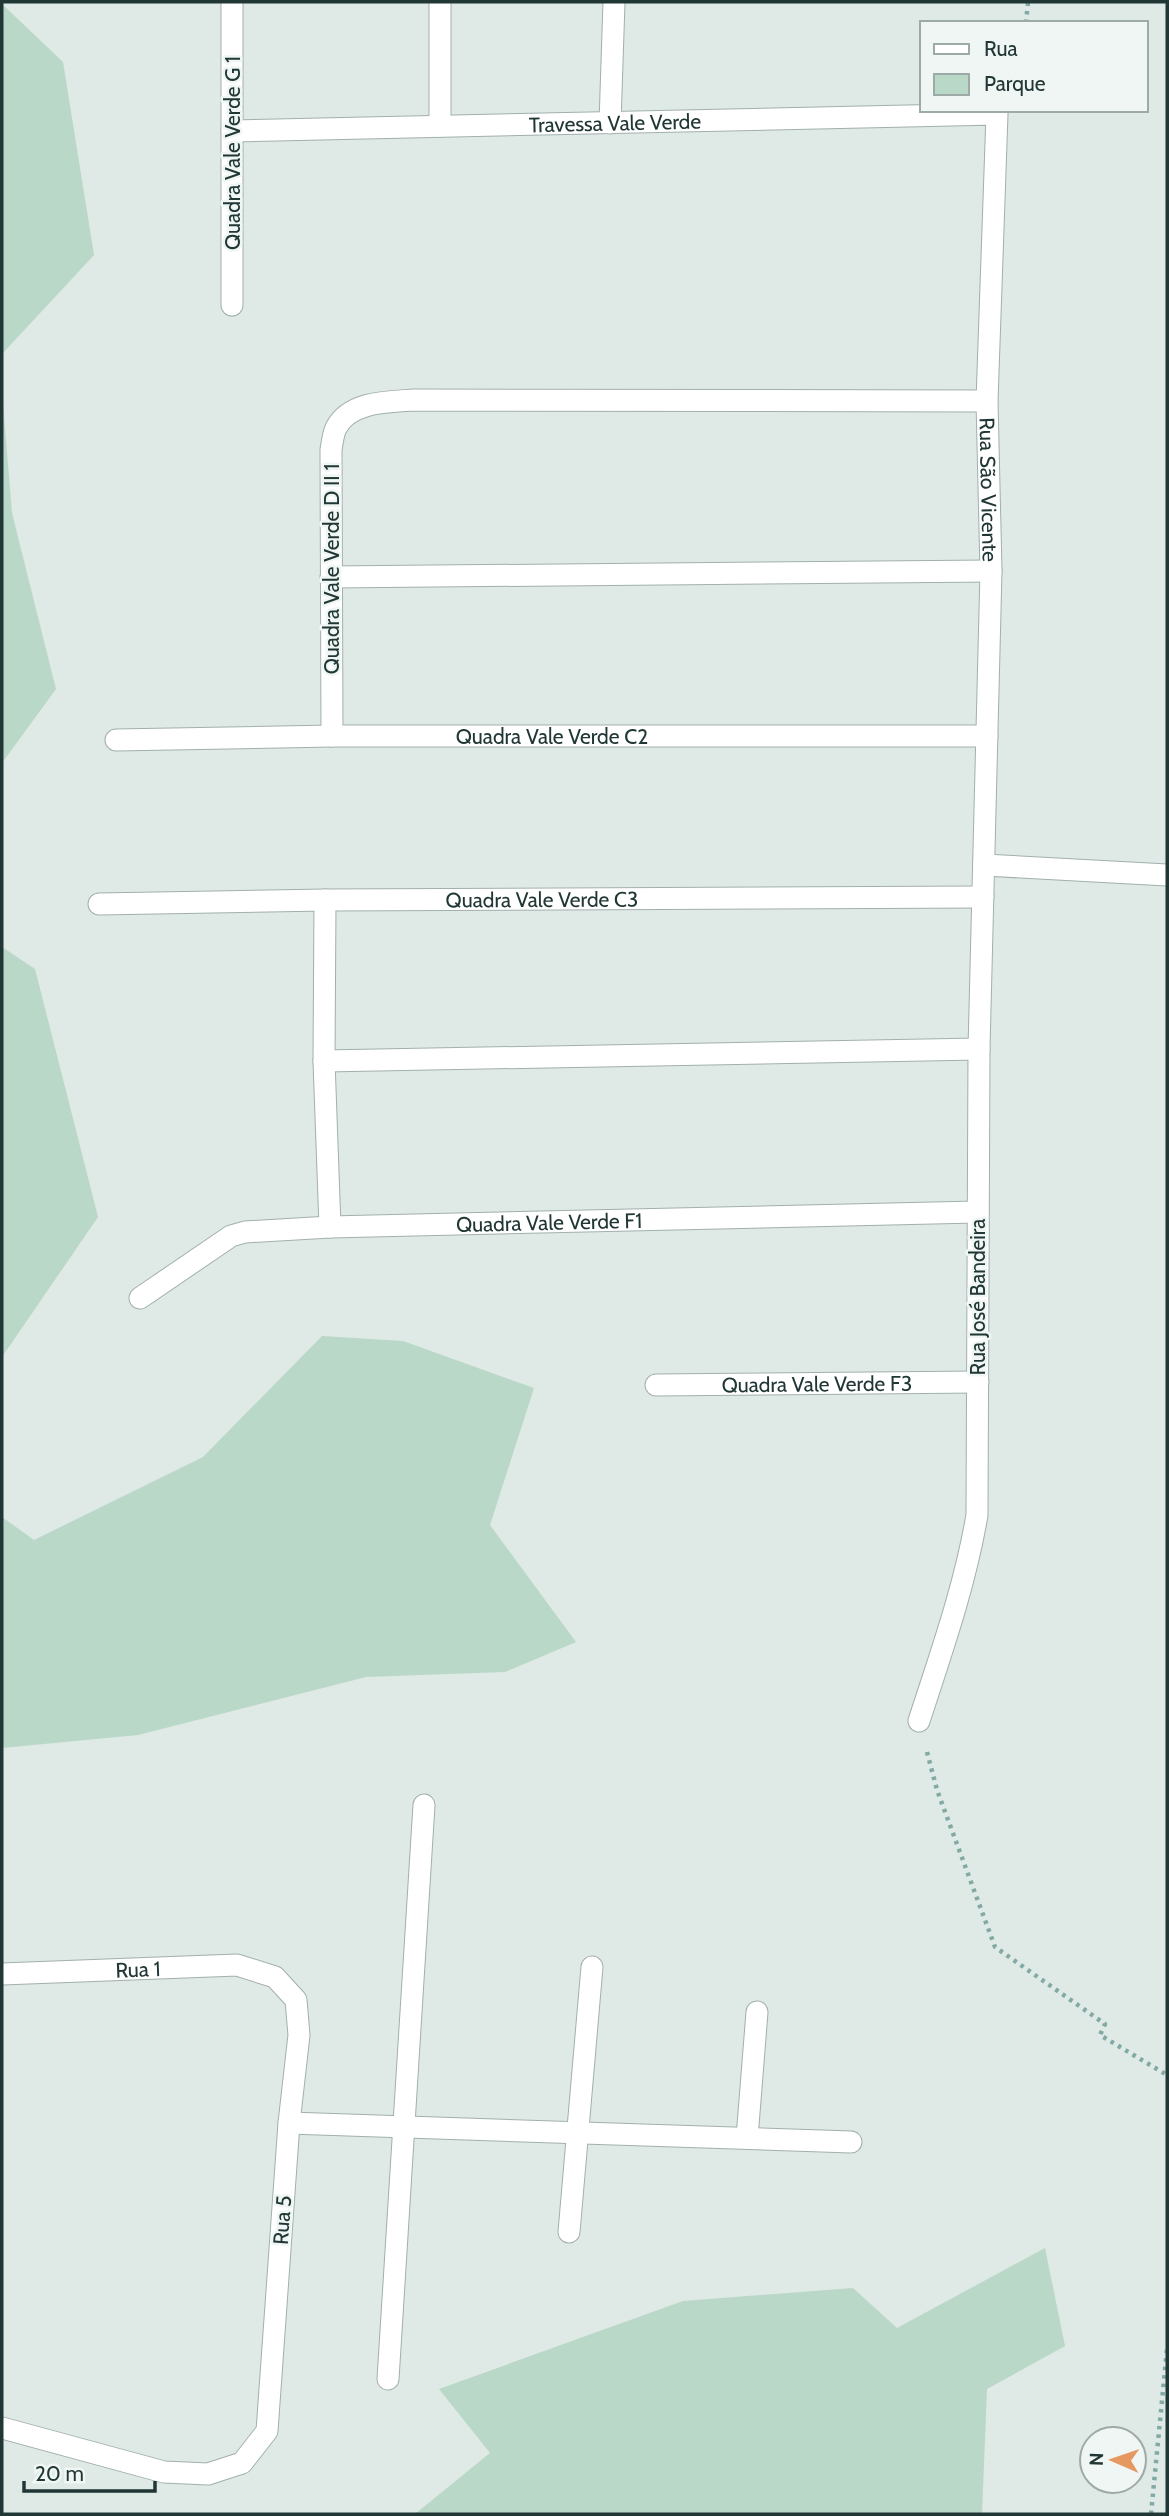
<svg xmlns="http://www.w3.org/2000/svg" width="1169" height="2516" viewBox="0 0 1169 2516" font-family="Cabin,sans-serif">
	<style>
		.green { fill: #b9d8c7 }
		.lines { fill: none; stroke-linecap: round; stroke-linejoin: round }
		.minor-casing { stroke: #a2b0ad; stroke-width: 23 }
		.path { stroke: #82a9a4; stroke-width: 4.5; stroke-dasharray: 3.5 5; stroke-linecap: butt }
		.minor { stroke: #fff; stroke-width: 21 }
		.labels { text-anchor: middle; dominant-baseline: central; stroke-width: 5; stroke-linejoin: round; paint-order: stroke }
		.street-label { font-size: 21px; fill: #213735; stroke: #eff6f3 }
	</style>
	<rect width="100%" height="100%" fill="#dfe9e6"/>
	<g class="green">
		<polygon points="2,4 63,62 94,255 2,354"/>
		<polygon points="2,392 12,513 56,689 2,763"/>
		<polygon points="2,947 35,969 98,1217 2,1357"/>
		<polygon points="322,1336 403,1341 534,1388 490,1525 576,1642 505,1672 366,1677 138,1735 2,1748 2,1517 34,1540 203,1457"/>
		<polygon points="1045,2248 1065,2346 987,2389 982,2514 415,2514 490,2453 439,2389 683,2301 853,2288 897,2328"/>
	</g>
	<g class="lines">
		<g class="minor-casing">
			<g id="minor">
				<polyline points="232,2 232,305"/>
				<polyline points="610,123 614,2"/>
				<polyline points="440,126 440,2"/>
				<path id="s1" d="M232,131L997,114L987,401L991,571L979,1049L977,1515C965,1586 941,1653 919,1721"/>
				<polyline points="331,577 991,571"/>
				<path d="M332,736L331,450C332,444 333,434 336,428C350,401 388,402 414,400L987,401"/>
				<path id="s2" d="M116,740L332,736H987"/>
				<polyline points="984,865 1167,875"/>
				<polyline points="325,900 324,1061 330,1227"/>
				<path id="s3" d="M99,904L325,900L983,897"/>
				<polyline points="324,1061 979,1049"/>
				<path id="s4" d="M140,1298L231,1236L245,1232L330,1227L976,1212"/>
				<path id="s5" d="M656,1385L978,1382"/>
				<path id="s6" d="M2,1974L237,1965L275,1977L296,2000L299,2035L289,2123L267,2431L242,2463L208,2474L164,2472L2,2428"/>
				<polyline points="289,2123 851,2142"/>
				<polyline points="747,2138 757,2012"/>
				<polyline points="569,2232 592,1967"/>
				<polyline points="388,2379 424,1805"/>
			</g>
		</g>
		<g class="path">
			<polyline points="1026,23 1028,2"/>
			<polyline points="927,1752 937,1790 995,1947 1105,2024 1100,2035 1167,2075"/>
			<polyline points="1151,2514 1167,2349"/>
		</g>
		<use href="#minor" class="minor"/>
	</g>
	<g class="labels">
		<g class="street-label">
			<text stroke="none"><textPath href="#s1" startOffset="383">Travessa Vale Verde</textPath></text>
			<text transform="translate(232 153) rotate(-90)">Quadra Vale Verde G 1</text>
			<text stroke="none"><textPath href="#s1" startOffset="1141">Rua São Vicente</textPath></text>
			<text transform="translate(331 569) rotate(-90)">Quadra Vale Verde D II 1</text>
			<text stroke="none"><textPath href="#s2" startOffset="436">Quadra Vale Verde C2</textPath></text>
			<text stroke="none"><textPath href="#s3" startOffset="443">Quadra Vale Verde C3</textPath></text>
			<text stroke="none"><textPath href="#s4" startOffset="429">Quadra Vale Verde F1</textPath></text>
			<text transform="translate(977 1297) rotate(-90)">Rua José Bandeira</text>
			<text stroke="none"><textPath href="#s5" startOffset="161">Quadra Vale Verde F3</textPath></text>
			<text stroke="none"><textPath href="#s6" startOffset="136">Rua 1</textPath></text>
			<text transform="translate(282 2220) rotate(-86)">Rua 5</text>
		</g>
	</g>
	<rect width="1169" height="2516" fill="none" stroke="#213735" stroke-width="7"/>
	<rect x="920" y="21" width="228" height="91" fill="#eff6f3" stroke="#9daaa7" stroke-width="2"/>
	<rect x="934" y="44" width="35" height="10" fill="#ffffff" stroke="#9daaa7" stroke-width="2"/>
	<text x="984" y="56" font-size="21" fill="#213735">Rua</text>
	<rect x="934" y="74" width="35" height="21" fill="#b9d8c7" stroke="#9daaa7" stroke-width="2"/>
	<text x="984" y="91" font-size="21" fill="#213735">Parque</text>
	<g transform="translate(1113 2460) rotate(272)"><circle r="33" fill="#eff6f3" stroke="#9daaa7" stroke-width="2"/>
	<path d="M0-5L12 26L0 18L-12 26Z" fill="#e59960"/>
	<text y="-10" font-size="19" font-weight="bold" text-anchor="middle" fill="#213735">N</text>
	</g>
	<path d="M24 2481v10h131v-10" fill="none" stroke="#213735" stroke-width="3.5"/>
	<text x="35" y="2481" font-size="21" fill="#213735" stroke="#eff6f3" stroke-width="5" paint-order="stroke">20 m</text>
</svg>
